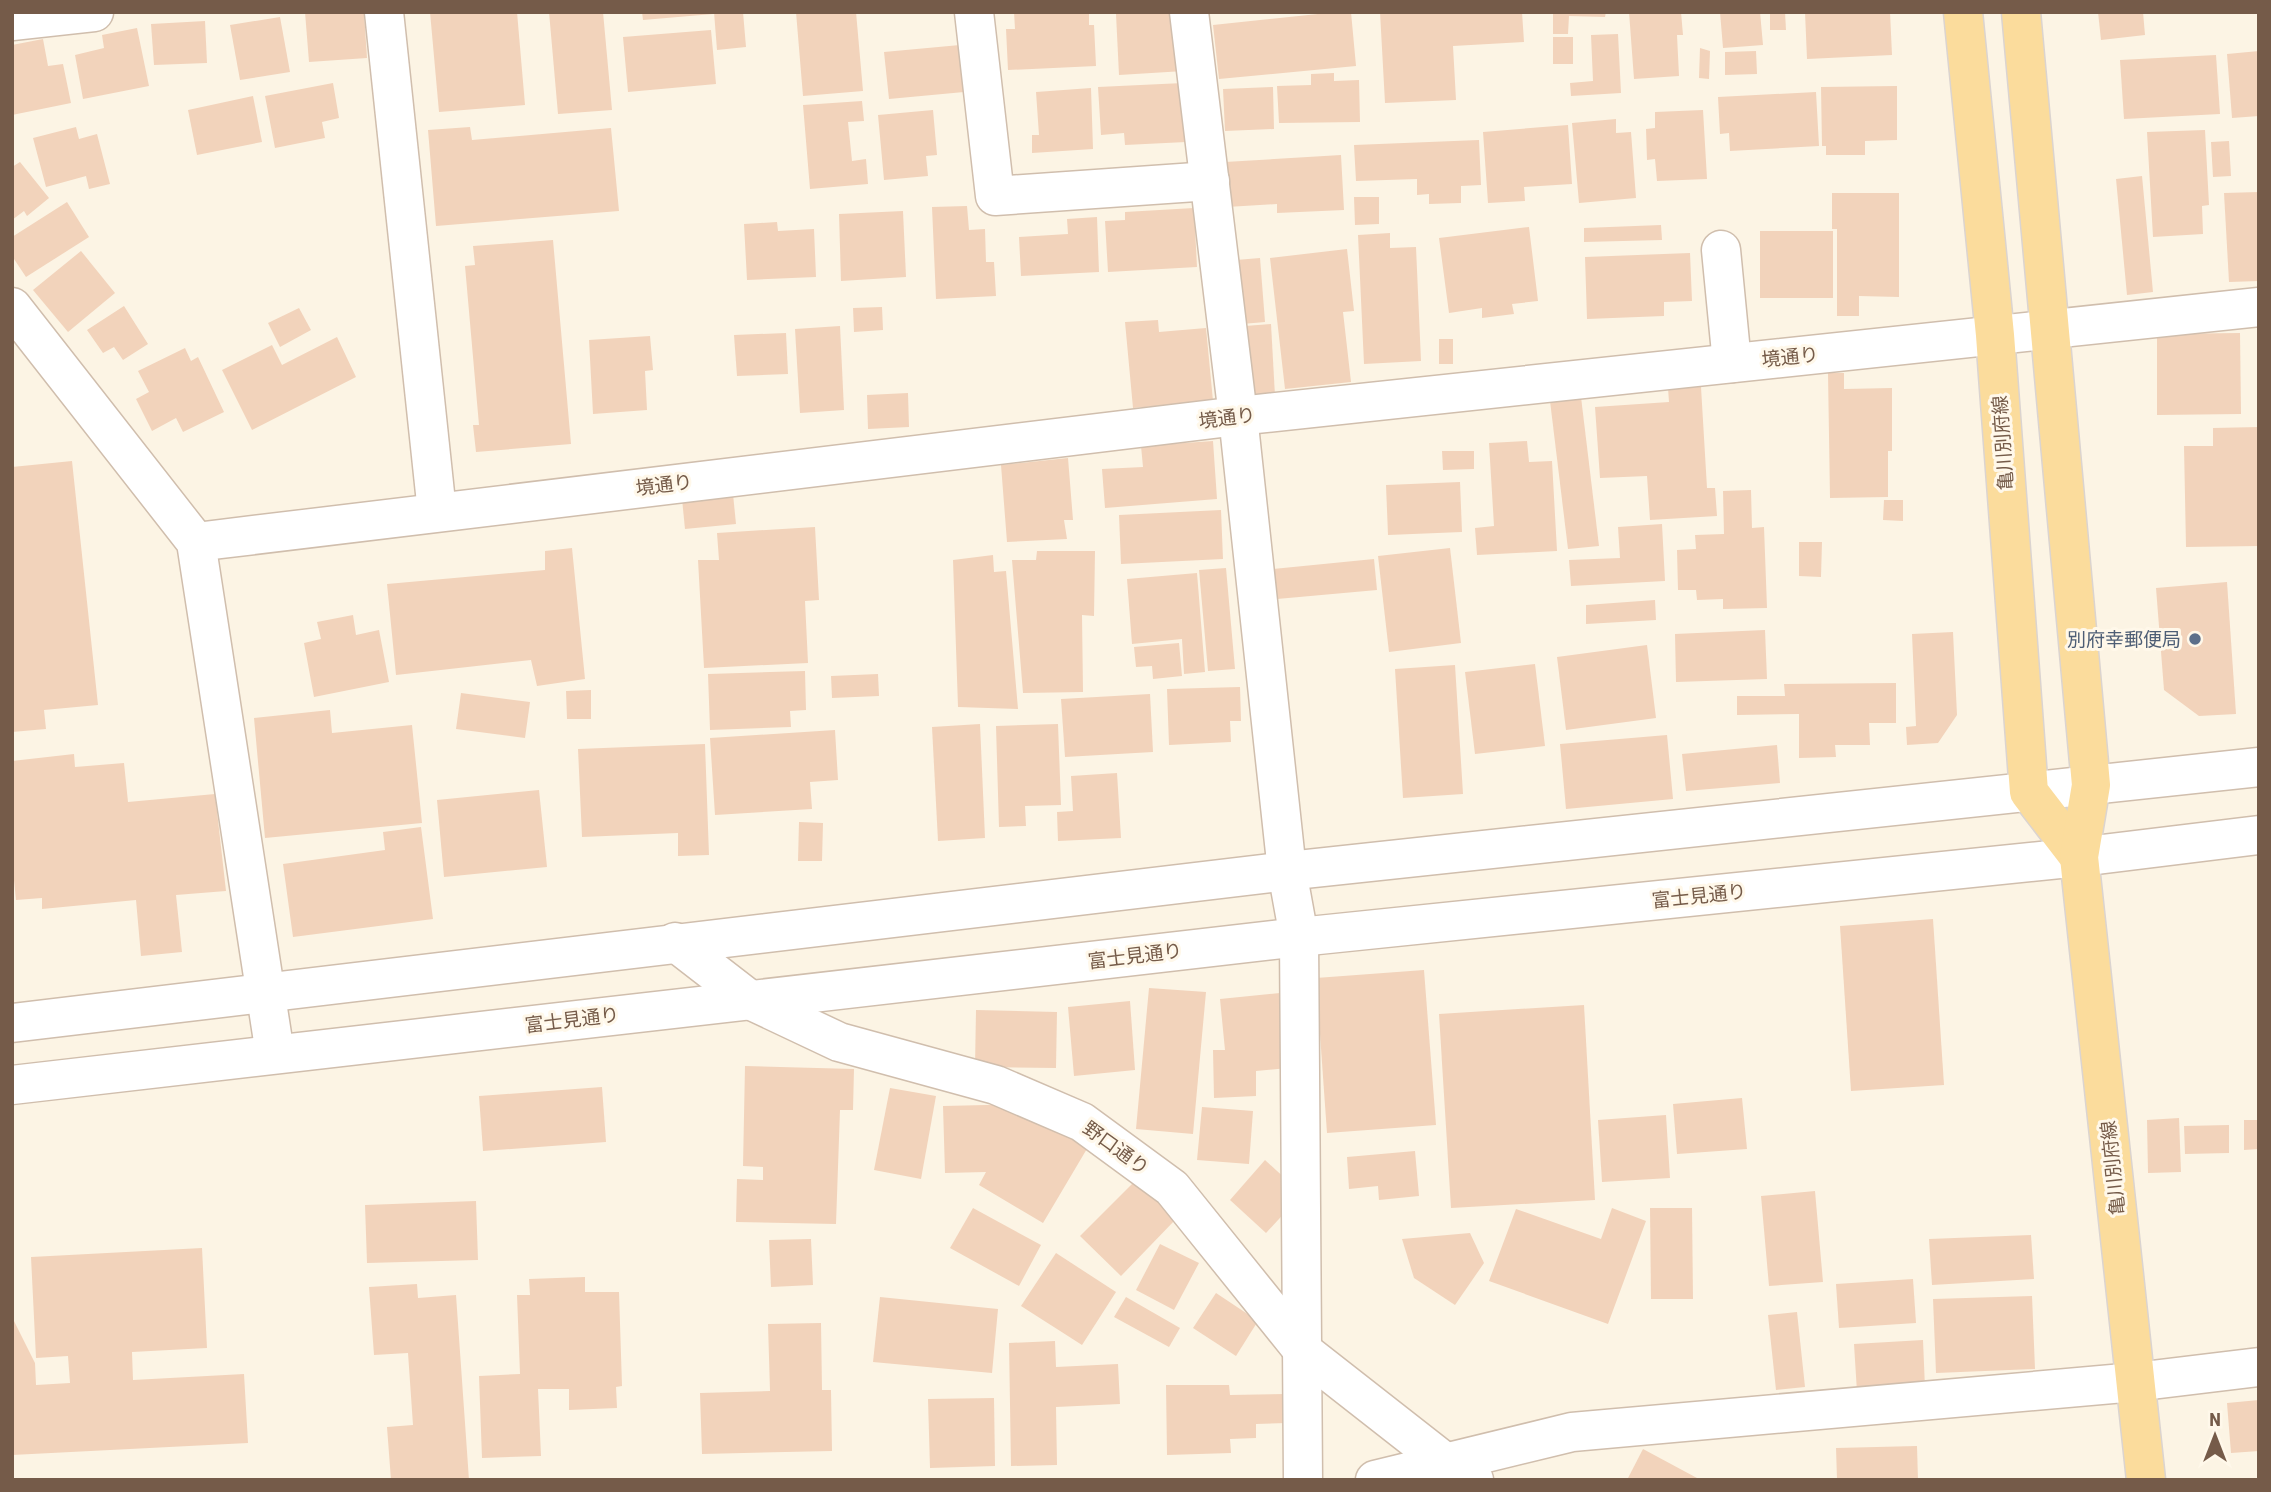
<svg xmlns="http://www.w3.org/2000/svg" width="2271" height="1492" viewBox="0 0 2271 1492" font-family="'Roboto Condensed','Noto Sans JP',sans-serif">
	<style>
		.building { fill: #f2d3bb }
		.lines { fill: none; stroke-linecap: round; stroke-linejoin: round }
		.minor-casing { stroke: #d0bead; stroke-width: 41 }
		.major-casing { stroke: #dbd4d0; stroke-width: 41 }
		.minor { stroke: #fff; stroke-width: 38 }
		.major { stroke: #fbdc9c; stroke-width: 38 }
		.service-dot { fill: #5c6f8a; stroke: #fff8ea; stroke-width: 2.5 }
		.labels { text-anchor: middle; dominant-baseline: central; stroke-width: 6; stroke-linejoin: round; paint-order: stroke }
		.street-label { font-size: 19px; fill: #755b49; stroke: #fff8ea }
		.service-label { font-size: 19px; fill: #4e5e75; stroke: #fff8ea; text-anchor: end }
	</style>
	<rect width="100%" height="100%" fill="#fcf4e4"/>
	<g class="building">
		<polygon points="305,12 364,12 367,58 309,62"/>
		<polygon points="430,12 517,12 525,105 439,112"/>
		<polygon points="549,12 603,12 612,110 558,114"/>
		<polygon points="642,12 713,12 713,14 643,20"/>
		<polygon points="714,12 743,12 746,47 717,50"/>
		<polygon points="796,12 856,12 863,91 803,96"/>
		<polygon points="1014,12 1089,12 1089,25 1094,25 1096,66 1008,70 1006,29 1015,29"/>
		<polygon points="1128,12 1180,12 1184,71 1119,75 1116,14"/>
		<polygon points="1337,12 1351,12 1356,66 1219,79 1213,25"/>
		<polygon points="1380,12 1522,12 1524,42 1453,46 1456,100 1385,103"/>
		<polygon points="1553,12 1606,12 1605,17 1569,16 1568,34 1553,34"/>
		<polygon points="1629,12 1681,12 1683,35 1677,35 1679,76 1634,79"/>
		<polygon points="1720,12 1760,12 1763,45 1723,48"/>
		<polygon points="1770,12 1785,12 1786,30 1770,30"/>
		<polygon points="1805,12 1890,12 1892,55 1807,59"/>
		<polygon points="2098,12 2143,12 2145,35 2101,40"/>
		<polygon points="280,17 290,72 240,80 230,25"/>
		<polygon points="205,21 207,63 154,65 151,24"/>
		<polygon points="137,28 149,86 83,99 75,55 104,48 102,35"/>
		<polygon points="711,30 716,84 628,92 623,37"/>
		<polygon points="1618,34 1621,93 1571,96 1570,83 1593,81 1591,35"/>
		<rect x="1553" y="37" width="20" height="27"/>
		<polygon points="43,39 48,66 63,64 71,103 12,115 12,45"/>
		<polygon points="960,45 964,92 889,99 884,52"/>
		<polygon points="1700,48 1710,51 1709,79 1699,78"/>
		<polygon points="1756,51 1757,74 1725,75 1725,52"/>
		<polygon points="2259,51 2259,116 2232,118 2227,54"/>
		<polygon points="2216,55 2220,114 2124,119 2120,60"/>
		<polygon points="1334,73 1334,81 1359,80 1360,122 1279,123 1277,86 1311,85 1311,74"/>
		<polygon points="333,83 339,118 322,122 325,138 275,148 265,96"/>
		<polygon points="1183,83 1186,142 1125,145 1124,133 1101,135 1098,87"/>
		<polygon points="1897,86 1897,140 1865,141 1865,155 1826,155 1826,146 1822,146 1821,87"/>
		<polygon points="1273,87 1274,129 1225,131 1223,89"/>
		<polygon points="1091,88 1093,149 1032,153 1032,135 1039,135 1036,92"/>
		<polygon points="1816,92 1819,146 1730,151 1729,133 1720,134 1718,97"/>
		<polygon points="253,96 262,142 197,155 188,110"/>
		<polygon points="862,101 864,121 848,122 852,161 866,159 868,184 810,189 803,105"/>
		<polygon points="933,110 937,155 926,156 928,176 884,180 878,115"/>
		<polygon points="1703,110 1707,179 1657,181 1655,159 1647,160 1646,129 1655,128 1655,112"/>
		<polygon points="1616,119 1616,133 1631,132 1636,198 1579,203 1572,123"/>
		<polygon points="1568,125 1572,184 1524,187 1525,201 1488,203 1483,132"/>
		<polygon points="76,127 79,139 97,134 110,184 89,189 86,176 46,187 33,138"/>
		<polygon points="470,127 472,140 611,128 619,211 436,226 428,130"/>
		<polygon points="2205,130 2209,205 2202,206 2203,234 2153,237 2147,132"/>
		<polygon points="1479,140 1481,185 1461,186 1461,203 1429,204 1429,194 1417,195 1417,179 1356,181 1354,145"/>
		<polygon points="2229,141 2231,176 2213,177 2211,142"/>
		<polygon points="1341,155 1344,210 1277,213 1277,204 1227,207 1225,162"/>
		<polygon points="20,162 49,198 27,216 24,211 12,220 12,167"/>
		<polygon points="2142,176 2153,292 2127,295 2116,179"/>
		<polygon points="2259,192 2259,281 2229,282 2224,193"/>
		<polygon points="1832,193 1899,193 1899,297 1859,296 1859,316 1837,316 1837,229 1832,229"/>
		<polygon points="1354,197 1379,197 1379,224 1355,225"/>
		<polygon points="67,202 89,237 26,277 12,256 12,237"/>
		<polygon points="967,206 969,230 985,229 986,262 994,262 996,296 936,299 932,207"/>
		<polygon points="1194,208 1197,267 1108,272 1105,221 1125,220 1125,212"/>
		<polygon points="903,211 906,277 841,281 839,214"/>
		<polygon points="1097,217 1099,272 1021,276 1019,237 1068,234 1067,219"/>
		<polygon points="777,222 778,231 814,229 816,277 747,280 744,224"/>
		<polygon points="1661,225 1662,240 1584,242 1584,228"/>
		<polygon points="1529,227 1538,301 1512,304 1514,314 1482,318 1482,308 1449,313 1439,238"/>
		<rect x="1760" y="231" width="73" height="67"/>
		<polygon points="1390,233 1390,248 1416,247 1421,361 1364,364 1358,235"/>
		<polygon points="553,240 571,444 476,452 473,425 479,425 465,266 475,265 473,246"/>
		<polygon points="1347,249 1354,311 1343,312 1351,382 1285,389 1270,258"/>
		<polygon points="81,251 115,293 68,332 33,290"/>
		<polygon points="1690,253 1692,301 1664,302 1664,316 1587,319 1585,257"/>
		<polygon points="1260,258 1265,322 1242,324 1236,260"/>
		<polygon points="124,306 148,344 123,360 114,347 103,353 87,330"/>
		<polygon points="882,307 883,330 854,332 853,308"/>
		<polygon points="299,308 311,330 280,347 268,323"/>
		<polygon points="1158,320 1159,332 1206,328 1213,401 1133,408 1125,322"/>
		<polygon points="1271,324 1275,396 1249,397 1245,326"/>
		<polygon points="840,326 844,410 800,413 795,329"/>
		<polygon points="786,333 788,374 737,376 734,335"/>
		<polygon points="2240,333 2241,414 2157,415 2157,334"/>
		<polygon points="650,336 653,370 645,371 647,410 593,414 589,340"/>
		<polygon points="337,337 356,377 252,430 222,370 272,345 282,365"/>
		<rect x="1439" y="339" width="14" height="25"/>
		<polygon points="185,348 191,361 198,357 224,412 183,432 176,418 152,431 136,399 149,392 138,371"/>
		<polygon points="1828,373 1844,373 1844,389 1892,388 1892,451 1888,451 1888,497 1830,498"/>
		<polygon points="1701,387 1707,488 1715,488 1717,516 1650,520 1647,476 1600,478 1595,407 1669,402 1668,388"/>
		<polygon points="908,393 909,427 868,429 867,395"/>
		<polygon points="1581,397 1599,546 1568,549 1550,401"/>
		<polygon points="2259,427 2259,546 2186,547 2184,446 2213,446 2213,428"/>
		<polygon points="1213,441 1217,499 1105,508 1102,469 1143,467 1141,446"/>
		<polygon points="1527,441 1529,462 1552,461 1557,551 1477,555 1475,528 1494,526 1489,443"/>
		<polygon points="1442,451 1474,451 1474,469 1443,470"/>
		<polygon points="1068,458 1073,520 1064,520 1067,539 1007,542 1001,465"/>
		<polygon points="72,461 98,705 44,710 46,729 12,732 12,467"/>
		<polygon points="1460,482 1462,532 1388,535 1386,485"/>
		<polygon points="1751,490 1752,528 1764,527 1767,608 1723,609 1723,599 1697,600 1696,590 1678,590 1677,550 1696,549 1695,535 1724,534 1723,491"/>
		<polygon points="733,494 736,524 685,529 682,499"/>
		<polygon points="1884,500 1903,500 1903,521 1883,520"/>
		<polygon points="1221,510 1223,559 1121,564 1119,515"/>
		<polygon points="1662,524 1665,581 1571,586 1569,560 1620,558 1618,527"/>
		<polygon points="815,527 819,600 805,601 808,663 704,668 698,560 719,560 717,533"/>
		<polygon points="1799,542 1822,542 1821,577 1799,576"/>
		<polygon points="572,548 585,679 537,686 531,660 396,675 387,584 545,570 545,551"/>
		<polygon points="1450,548 1461,643 1389,652 1378,556"/>
		<polygon points="1037,551 1095,551 1094,616 1082,615 1083,692 1023,693 1012,560 1036,560"/>
		<polygon points="993,555 994,572 1006,571 1018,709 958,707 953,560"/>
		<polygon points="1374,559 1377,590 1277,599 1273,569"/>
		<polygon points="1226,568 1235,669 1208,671 1199,570"/>
		<polygon points="1197,573 1205,672 1184,674 1182,639 1132,644 1127,579"/>
		<polygon points="2227,582 2236,714 2199,716 2164,690 2156,588"/>
		<polygon points="1655,600 1656,620 1586,624 1586,605"/>
		<polygon points="353,615 356,635 379,630 389,682 314,697 304,643 321,639 317,622"/>
		<polygon points="1765,630 1767,679 1676,682 1675,634"/>
		<polygon points="1953,632 1957,715 1938,743 1907,745 1906,727 1916,726 1912,634"/>
		<polygon points="1179,643 1182,676 1153,679 1152,666 1136,667 1134,647"/>
		<polygon points="1647,645 1656,718 1566,730 1557,657"/>
		<polygon points="1535,664 1545,746 1475,754 1465,672"/>
		<polygon points="1455,665 1463,794 1403,798 1395,669"/>
		<polygon points="805,671 806,710 790,711 791,727 710,730 708,674"/>
		<polygon points="878,674 879,696 832,698 831,676"/>
		<polygon points="1896,683 1896,723 1869,723 1870,745 1835,745 1836,757 1799,758 1799,714 1737,715 1737,696 1785,696 1784,684"/>
		<polygon points="1240,687 1241,721 1230,721 1231,742 1169,745 1167,689"/>
		<polygon points="591,690 591,719 567,719 566,691"/>
		<polygon points="461,693 530,702 525,738 456,729"/>
		<polygon points="1150,694 1153,752 1065,757 1061,699"/>
		<polygon points="330,710 332,733 412,725 422,823 265,838 254,718"/>
		<polygon points="980,724 985,838 938,841 932,727"/>
		<polygon points="1058,724 1061,805 1025,806 1026,826 999,827 996,726"/>
		<polygon points="835,730 838,780 810,782 812,809 715,815 710,738"/>
		<polygon points="1667,735 1673,799 1566,809 1560,744"/>
		<polygon points="705,744 709,855 678,856 678,833 582,837 578,749"/>
		<polygon points="1777,745 1780,783 1686,791 1682,754"/>
		<polygon points="74,754 75,767 124,763 128,802 215,794 226,891 176,895 182,952 141,956 136,900 42,909 42,898 16,900 12,861 12,761"/>
		<polygon points="1117,773 1121,838 1058,841 1057,812 1073,811 1071,776"/>
		<polygon points="539,790 547,867 444,877 437,800"/>
		<polygon points="799,822 823,823 822,861 798,861"/>
		<polygon points="421,827 433,919 293,937 283,864 385,850 383,832"/>
		<polygon points="1933,919 1944,1085 1851,1091 1840,926"/>
		<polygon points="1424,970 1436,1125 1327,1133 1316,978"/>
		<polygon points="1149,988 1206,992 1193,1134 1136,1129"/>
		<polygon points="1290,992 1298,1067 1256,1071 1256,1096 1214,1098 1213,1050 1225,1050 1220,999"/>
		<polygon points="1130,1001 1135,1070 1074,1076 1068,1007"/>
		<polygon points="1584,1005 1595,1200 1451,1208 1439,1014"/>
		<polygon points="976,1010 1057,1012 1056,1068 975,1067"/>
		<polygon points="745,1066 854,1069 853,1110 840,1110 836,1224 736,1222 737,1179 763,1180 763,1167 743,1166"/>
		<polygon points="602,1087 606,1142 483,1151 479,1096"/>
		<polygon points="890,1088 936,1096 921,1179 874,1170"/>
		<polygon points="1742,1098 1747,1149 1677,1154 1673,1104"/>
		<polygon points="1034,1104 1091,1142 1043,1223 979,1185 986,1172 945,1173 943,1106"/>
		<polygon points="1202,1107 1253,1111 1249,1164 1197,1160"/>
		<polygon points="1666,1115 1670,1178 1602,1182 1598,1120"/>
		<polygon points="2179,1118 2181,1172 2148,1173 2147,1120"/>
		<polygon points="2244,1120 2259,1120 2259,1149 2244,1150"/>
		<polygon points="2229,1125 2229,1153 2185,1154 2184,1126"/>
		<polygon points="1415,1151 1419,1196 1379,1200 1378,1186 1349,1189 1347,1157"/>
		<polygon points="1265,1160 1302,1194 1266,1233 1230,1200"/>
		<polygon points="1136,1180 1176,1219 1121,1276 1080,1236"/>
		<polygon points="1815,1191 1823,1282 1769,1286 1761,1196"/>
		<polygon points="476,1201 478,1260 367,1263 365,1205"/>
		<polygon points="973,1208 1041,1245 1019,1286 950,1248"/>
		<polygon points="1612,1208 1646,1221 1608,1324 1489,1281 1516,1209 1601,1239"/>
		<polygon points="1650,1208 1692,1208 1693,1299 1651,1299"/>
		<polygon points="1470,1233 1484,1263 1455,1305 1414,1278 1402,1239"/>
		<polygon points="2031,1235 2034,1279 1932,1285 1929,1239"/>
		<polygon points="811,1239 813,1285 771,1287 769,1240"/>
		<polygon points="1160,1244 1199,1263 1174,1310 1136,1290"/>
		<polygon points="202,1248 207,1348 132,1352 133,1380 244,1374 248,1443 12,1455 12,1317 35,1363 36,1385 70,1383 68,1356 36,1358 31,1257"/>
		<polygon points="1056,1253 1116,1292 1082,1345 1021,1306"/>
		<polygon points="585,1277 585,1292 619,1292 622,1386 616,1387 617,1408 569,1410 569,1389 538,1389 541,1456 482,1458 479,1376 520,1374 517,1295 530,1295 529,1279"/>
		<polygon points="1913,1279 1916,1323 1839,1328 1836,1284"/>
		<polygon points="417,1284 418,1298 456,1295 469,1480 391,1480 387,1427 413,1425 408,1353 374,1355 369,1287"/>
		<polygon points="1216,1293 1258,1321 1236,1356 1193,1328"/>
		<polygon points="2032,1296 2035,1369 1936,1373 1933,1299"/>
		<polygon points="880,1297 998,1309 992,1373 873,1362"/>
		<polygon points="1126,1297 1180,1328 1169,1347 1114,1317"/>
		<polygon points="1797,1312 1805,1387 1776,1390 1768,1315"/>
		<polygon points="821,1323 822,1390 831,1390 832,1451 702,1454 700,1393 770,1391 768,1324"/>
		<polygon points="1923,1340 1925,1388 1857,1392 1854,1344"/>
		<polygon points="1055,1341 1056,1367 1118,1364 1120,1404 1056,1407 1057,1465 1011,1466 1009,1343"/>
		<polygon points="1166,1385 1229,1385 1230,1395 1286,1394 1287,1423 1256,1424 1256,1438 1230,1439 1231,1453 1167,1455"/>
		<polygon points="994,1398 995,1466 930,1468 928,1399"/>
		<polygon points="2259,1400 2259,1451 2231,1453 2227,1403"/>
		<polygon points="1917,1446 1918,1480 1837,1480 1836,1448"/>
		<polygon points="1643,1449 1697,1478 1696,1480 1627,1480"/>
	</g>
	<g class="lines">
		<g class="minor-casing">
			<g id="minor">
				<polyline points="384,12 437,512"/>
				<polyline points="974,12 995,196 1210,181"/>
				<polyline points="1189,12 1238,416 1287,871 1299,937 1303,1480"/>
				<polyline points="12,21 94,12"/>
				<polyline points="1721,250 1732,363"/>
				<polyline points="12,307 196,542 275,1054"/>
				<polyline points="196,542 1238,416 2259,307"/>
				<polyline points="675,942 750,1000 839,1042 996,1085 1082,1122 1172,1188 1304,1352 1447,1464 1474,1480"/>
				<polyline points="12,1023 1287,871 2259,767"/>
				<polyline points="12,1085 1299,937 2079,857 2259,835"/>
				<polyline points="1375,1480 1572,1432 2135,1382 2259,1367"/>
			</g>
		</g>
		<g class="major-casing">
			<g id="major">
				<polyline points="1963,12 1995,335 2029,792 2079,857"/>
				<polyline points="2021,12 2091,785 2079,857 2146,1480"/>
			</g>
		</g>
		<use href="#minor" class="minor"/>
		<use href="#major" class="major"/>
	</g>
	<circle class="service-dot" cx="2195" cy="639" r="7"/>
	<g class="labels">
		<g class="street-label">
			<text transform="translate(1790 357) rotate(-6)">境通り</text>
			<text transform="translate(1227 418) rotate(-7)">境通り</text>
			<text transform="translate(2003 443) rotate(-94)">亀川別府線</text>
			<text transform="translate(664 485) rotate(-7)">境通り</text>
			<text transform="translate(1699 896) rotate(-6)">富士見通り</text>
			<text transform="translate(1135 956) rotate(-7)">富士見通り</text>
			<text transform="translate(572 1020) rotate(-7)">富士見通り</text>
			<text transform="translate(1116 1148) rotate(36)">野口通り</text>
			<text transform="translate(2113 1168) rotate(-96)">亀川別府線</text>
		</g>
		<g class="service-label">
			<text x="2181" y="639">別府幸郵便局</text>
		</g>
	</g>
	<rect width="2271" height="1492" fill="none" stroke="#755b49" stroke-width="28"/>
	<g transform="translate(2215 1436)" stroke="#fff8ea" stroke-width="5" paint-order="stroke">
	<path d="M0-5L12 26L0 18L-12 26Z" fill="#755b49"/>
	<text y="-10" font-size="19" font-weight="bold" text-anchor="middle" fill="#755b49">N</text>
	</g>
</svg>
